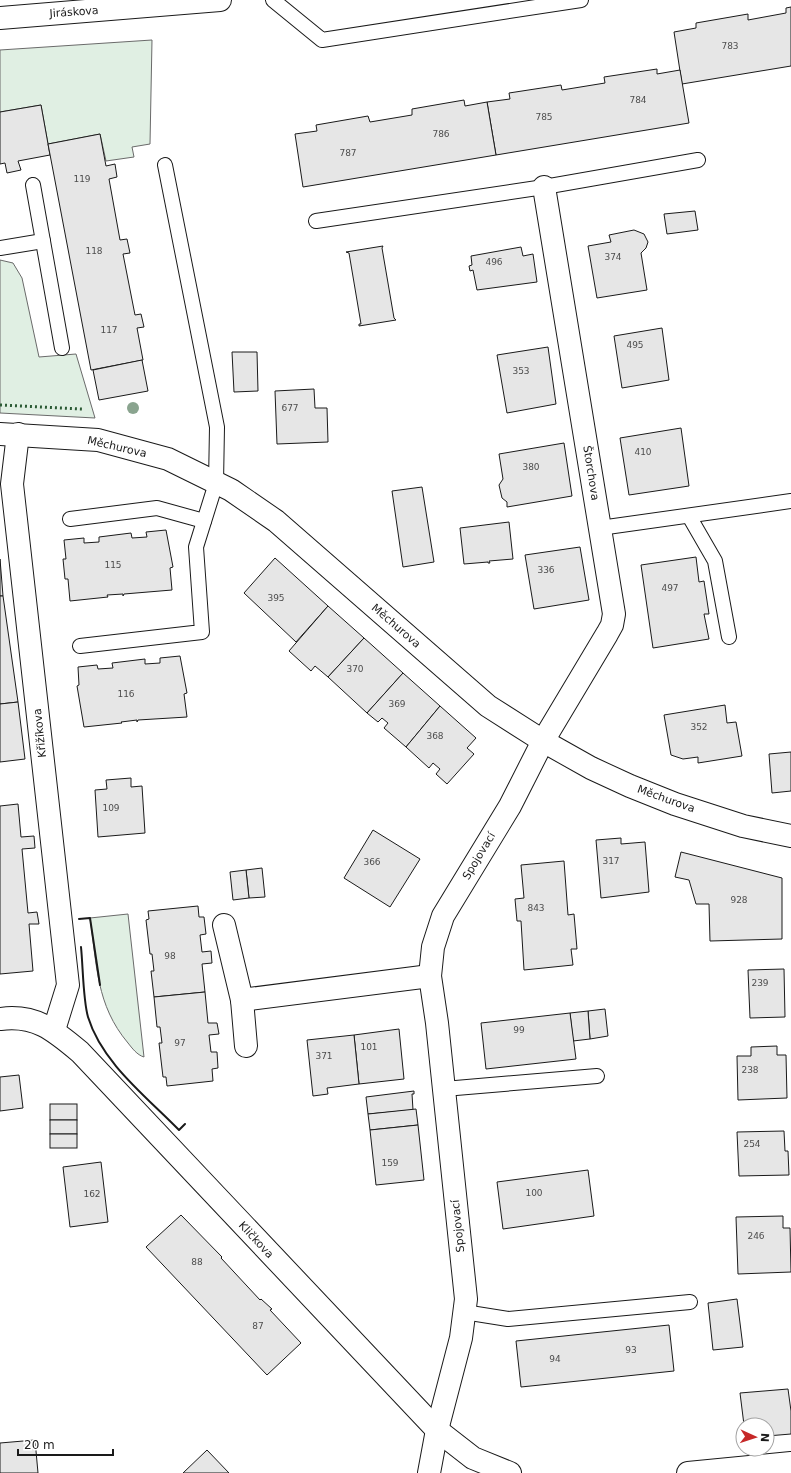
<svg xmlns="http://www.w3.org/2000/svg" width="791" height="1473" viewBox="0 0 791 1473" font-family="'DejaVu Sans',sans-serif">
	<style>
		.green { fill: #e0efe3; stroke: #6a6a6a }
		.building { fill: #e6e6e6; stroke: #1a1a1a }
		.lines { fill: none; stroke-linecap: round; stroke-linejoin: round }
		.lane-casing { stroke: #1a1a1a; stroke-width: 16 }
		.street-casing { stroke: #1a1a1a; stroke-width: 24 }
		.secondary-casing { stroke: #1a1a1a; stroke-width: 24 }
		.lane { stroke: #fff; stroke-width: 14 }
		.street { stroke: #fff; stroke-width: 22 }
		.secondary { stroke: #fff; stroke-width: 22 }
		.hedge { stroke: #2b5a34; stroke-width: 3; stroke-dasharray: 2 3; stroke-linecap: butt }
		.wall { stroke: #1a1a1a; stroke-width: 2 }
		.tree { fill: #8aa48f }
		.labels { text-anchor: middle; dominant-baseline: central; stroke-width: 3; stroke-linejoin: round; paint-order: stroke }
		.number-label { font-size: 9px; fill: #4d4d4d }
		.street-label { font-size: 11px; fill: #1a1a1a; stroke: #fff }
	</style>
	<rect width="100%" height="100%" fill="#fff"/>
	<g class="green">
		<polygon points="152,40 150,144 132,147 134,157 106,161 100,134 48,144 41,105 0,112 0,50"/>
		<polygon points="0,260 13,263 22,278 39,357 76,354 95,418 0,413"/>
		<path d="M128,914L144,1057C137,1055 132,1048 128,1043C96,1005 97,965 90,918Z"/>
	</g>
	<g class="building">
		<polygon points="791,7 791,66 682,84 674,32 696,28 696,23 748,14 748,20 786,13 786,8"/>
		<polygon points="657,69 657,74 680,70 689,123 496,155 487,102 510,99 509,93 561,85 562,90 605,83 604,77"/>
		<polygon points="464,100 465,106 487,102 496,155 303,187 295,134 317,131 316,125 368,116 370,122 412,115 412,109"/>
		<polygon points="41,105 50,155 18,161 21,170 7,173 5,163 0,164 0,112"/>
		<polygon points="100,134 106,166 115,164 117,177 109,179 120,240 127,239 130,253 123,254 135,315 141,314 144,327 137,328 143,360 91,370 48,144"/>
		<polygon points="695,211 698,230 667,234 664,214"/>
		<polygon points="634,230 644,234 648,242 646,248 641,253 647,290 597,298 588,246 611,242 609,235"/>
		<polygon points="383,246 382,248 394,318 396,320 359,326 359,324 361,324 349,253 346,252"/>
		<polygon points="521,247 523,256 533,254 537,282 477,290 473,270 470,271 469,266 472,265 471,256"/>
		<polygon points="662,328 669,380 622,388 614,336"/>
		<polygon points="548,347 556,404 507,413 497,355"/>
		<polygon points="232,352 257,352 258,391 234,392"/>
		<polygon points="142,360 148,391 99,400 93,370"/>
		<polygon points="314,389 315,408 327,408 328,442 277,444 275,391"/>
		<polygon points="681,428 689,486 629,495 620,438"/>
		<polygon points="564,443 572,496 507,507 507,502 502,498 499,485 503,479 499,454"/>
		<polygon points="422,487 434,562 403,567 392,491"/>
		<polygon points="509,522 513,559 489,561 490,563 488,563 488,562 464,564 460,528"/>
		<polygon points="166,530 173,567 170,568 172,590 124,594 123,596 123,594 107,595 108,597 70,601 68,579 65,579 63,559 66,559 64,540 84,538 84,543 99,542 99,537 131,533 132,538 147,537 146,532"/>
		<polygon points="580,547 589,600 534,609 525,555"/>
		<polygon points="696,557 699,582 704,581 709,614 704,614 709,639 653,648 641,565"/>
		<polygon points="275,558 328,606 296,642 244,593"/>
		<polygon points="0,559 3,596 0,596"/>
		<polygon points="0,596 3,596 18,702 0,704"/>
		<polygon points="328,606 364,638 328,677 315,666 311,671 289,651"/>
		<polygon points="364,638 403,673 367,713 328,677"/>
		<polygon points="180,656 187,693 184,694 187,717 138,720 137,722 137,720 121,722 122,723 84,727 77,686 79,685 78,667 97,665 98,669 113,668 112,663 145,659 145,664 160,663 160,658"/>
		<polygon points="403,673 440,706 406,747 384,728 388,723 382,718 378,722 367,713"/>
		<polygon points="18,702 25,759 0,762 0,704"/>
		<polygon points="725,705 727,723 736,722 742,756 698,763 698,757 683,759 671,755 664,715"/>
		<polygon points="440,706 476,738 467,748 474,754 447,784 436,774 440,769 433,763 429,768 406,747"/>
		<polygon points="791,752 791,791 772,793 769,754"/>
		<polygon points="131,778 131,787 142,786 145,833 98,837 95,790 107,789 106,780"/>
		<polygon points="18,804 21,837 34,836 35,848 22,849 28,913 37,912 39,924 29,924 33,971 0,974 0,806"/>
		<polygon points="373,830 420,859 390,907 344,878"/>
		<polygon points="621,838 621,844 645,842 649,892 601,898 596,840"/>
		<polygon points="681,852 782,878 782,939 710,941 709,904 696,904 689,880 675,877"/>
		<polygon points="564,861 568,915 574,914 577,949 571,949 573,965 524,970 521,921 517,921 515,899 524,898 521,865"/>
		<polygon points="262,868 265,897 249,898 246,870"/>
		<polygon points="246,870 249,898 233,900 230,872"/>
		<polygon points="198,906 199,917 204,917 206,934 200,935 202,952 211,951 212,963 202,964 205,992 154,997 151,971 154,971 152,954 150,954 146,920 149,919 148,911"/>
		<polygon points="784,969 785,1017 750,1018 748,970"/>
		<polygon points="205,992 208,1023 217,1023 219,1034 209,1035 211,1052 217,1052 218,1068 212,1069 213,1081 167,1086 166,1077 163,1077 159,1043 162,1043 160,1027 157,1027 154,997"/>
		<polygon points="605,1009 608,1036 590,1039 588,1011"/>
		<polygon points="588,1011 590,1039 573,1041 570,1013"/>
		<polygon points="570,1013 576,1059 486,1069 481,1023"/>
		<polygon points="399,1029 404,1079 359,1084 354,1035"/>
		<polygon points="354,1035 359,1084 327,1088 328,1094 313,1096 307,1040"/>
		<polygon points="777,1046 777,1055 786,1055 787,1098 738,1100 737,1056 751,1056 751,1047"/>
		<polygon points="19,1075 23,1108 0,1111 0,1077"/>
		<polygon points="414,1091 414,1094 412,1094 413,1110 368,1114 366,1097"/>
		<rect x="50" y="1104" width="27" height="16"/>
		<polygon points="416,1109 418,1125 370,1130 368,1114"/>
		<rect x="50" y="1120" width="27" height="14"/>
		<polygon points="418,1125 424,1180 376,1185 370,1130"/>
		<polygon points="784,1131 785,1151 788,1151 789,1175 739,1176 737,1132"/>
		<rect x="50" y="1134" width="27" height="14"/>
		<polygon points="101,1162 108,1222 70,1227 63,1167"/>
		<polygon points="588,1170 594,1216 503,1229 497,1182"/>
		<polygon points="181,1215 222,1257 221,1258 260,1300 261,1299 272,1309 270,1310 301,1343 267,1375 146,1247"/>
		<polygon points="783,1216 783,1228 790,1228 791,1272 738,1274 736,1217"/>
		<polygon points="737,1299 743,1347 713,1350 708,1303"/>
		<polygon points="669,1325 674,1371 521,1387 516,1341"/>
		<polygon points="788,1389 791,1411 791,1434 767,1436 767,1425 744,1425 740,1393"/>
		<polygon points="35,1440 38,1473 0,1473 0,1443"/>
		<polygon points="207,1450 229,1473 183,1473"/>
	</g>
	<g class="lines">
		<g class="lane-casing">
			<g id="lane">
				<polyline points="273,0 322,40 581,0"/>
				<polyline points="33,185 62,348"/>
				<polyline points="316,221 544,187 698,160"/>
				<polyline points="0,248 43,241"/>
				<polyline points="689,516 715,561 729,637"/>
				<polyline points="70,519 157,508 204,521"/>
				<polyline points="600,528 791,501"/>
				<polyline points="80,646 202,632 196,547 216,483 217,427 165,165"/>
				<polyline points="444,1089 597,1076"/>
				<polyline points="464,1312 508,1319 690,1302"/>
			</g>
		</g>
		<g class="street-casing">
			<g id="street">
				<polyline points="0,434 98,440 168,459 231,490 276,521 488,706 543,741 591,768 630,786 675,804 743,826 791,836"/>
				<polyline points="18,434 12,484 68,985 54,1030"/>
				<polyline points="224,925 242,1000 246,1046"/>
				<polyline points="242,1000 430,976"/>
				<path d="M0,1019C35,1014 54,1030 80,1052L437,1430L473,1458L510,1473"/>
				<polyline points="429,1473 437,1430 461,1338 466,1299 437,1023 430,976 433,947 443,916 510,806 543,741 607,634 612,625 614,614 544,187"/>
				<polyline points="688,1473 791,1463"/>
			</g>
		</g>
		<g class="secondary-casing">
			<polyline id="secondary" points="0,18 220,0"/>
		</g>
		<use href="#lane" class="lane"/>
		<use href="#street" class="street"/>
		<use href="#secondary" class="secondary"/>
		<polyline class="hedge" points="0,405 82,409"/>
		<g class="wall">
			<polyline points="79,919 90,918 100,985"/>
			<path d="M81,947C83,966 83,1000 88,1017C102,1063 147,1097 179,1130L185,1124"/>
		</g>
	</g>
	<circle class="tree" cx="133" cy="408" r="6"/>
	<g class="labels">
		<g class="number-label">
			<text x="730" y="46">783</text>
			<text x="638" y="100">784</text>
			<text x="544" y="117">785</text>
			<text x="441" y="134">786</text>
			<text x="348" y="153">787</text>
			<text x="82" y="179">119</text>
			<text x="94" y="251">118</text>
			<text x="613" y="257">374</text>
			<text x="494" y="262">496</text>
			<text x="109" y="330">117</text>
			<text x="635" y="345">495</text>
			<text x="521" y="371">353</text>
			<text x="290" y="408">677</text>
			<text x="643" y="452">410</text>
			<text x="531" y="467">380</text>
			<text x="113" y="565">115</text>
			<text x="546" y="570">336</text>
			<text x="670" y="588">497</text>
			<text x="276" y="598">395</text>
			<text x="355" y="669">370</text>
			<text x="126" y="694">116</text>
			<text x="397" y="704">369</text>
			<text x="699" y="727">352</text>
			<text x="435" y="736">368</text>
			<text x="111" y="808">109</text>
			<text x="611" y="861">317</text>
			<text x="372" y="862">366</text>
			<text x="739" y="900">928</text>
			<text x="536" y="908">843</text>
			<text x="170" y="956">98</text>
			<text x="760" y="983">239</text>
			<text x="519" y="1030">99</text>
			<text x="180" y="1043">97</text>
			<text x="369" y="1047">101</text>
			<text x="324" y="1056">371</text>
			<text x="750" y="1070">238</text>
			<text x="752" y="1144">254</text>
			<text x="390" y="1163">159</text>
			<text x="534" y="1193">100</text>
			<text x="92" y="1194">162</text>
			<text x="756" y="1236">246</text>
			<text x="197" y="1262">88</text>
			<text x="258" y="1326">87</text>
			<text x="631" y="1350">93</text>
			<text x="555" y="1359">94</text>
		</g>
		<g class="street-label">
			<text transform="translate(74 12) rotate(-4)">Jiráskova</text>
			<text transform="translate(117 447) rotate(13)">Měchurova</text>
			<text transform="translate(591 473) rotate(81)">Štorchova</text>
			<text transform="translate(396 626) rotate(41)">Měchurova</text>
			<text transform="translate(40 733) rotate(-96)">Křižíkova</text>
			<text transform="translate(666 799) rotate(20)">Měchurova</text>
			<text transform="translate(479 856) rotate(-59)">Spojovací</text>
			<text transform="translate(458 1226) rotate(-96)">Spojovací</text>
			<text transform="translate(256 1240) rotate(47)">Kličkova</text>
		</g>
	</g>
	<g transform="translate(755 1437) rotate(93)"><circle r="19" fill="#ffffff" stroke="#a3a3a3"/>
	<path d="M0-3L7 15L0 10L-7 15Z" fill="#c62828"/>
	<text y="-6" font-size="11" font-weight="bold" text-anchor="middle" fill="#1a1a1a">N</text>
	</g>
	<path d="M18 1449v6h95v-6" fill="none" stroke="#1a1a1a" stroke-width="2"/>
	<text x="24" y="1449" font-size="12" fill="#1a1a1a" stroke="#ffffff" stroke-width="3" paint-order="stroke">20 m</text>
</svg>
